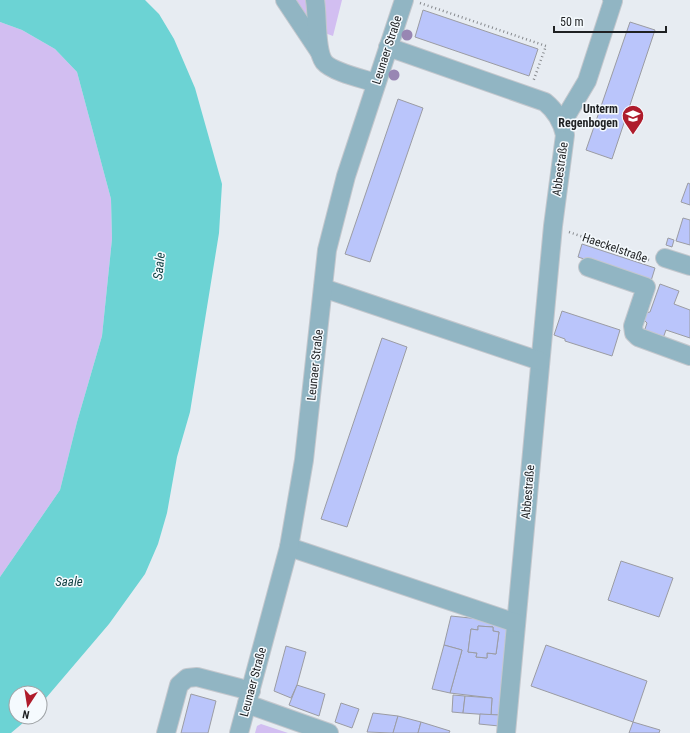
<svg xmlns="http://www.w3.org/2000/svg" width="690" height="733" viewBox="0 0 690 733" font-family="'Roboto Condensed',sans-serif">
	<style>
		.green { fill: #d2bef1 }
		.water { fill: #6cd3d4 }
		.building { fill: #bac5fb; stroke: #9b9ca3; fill-rule: evenodd }
		.lines { fill: none; stroke-linecap: round; stroke-linejoin: round }
		.minor-casing { stroke: #c3c7cd; stroke-width: 20 }
		.path { stroke: #86898d; stroke-width: 2.5; stroke-dasharray: 1 3; stroke-linecap: butt }
		.minor { stroke: #91b5c3; stroke-width: 18 }
		.tree { fill: #9886b3 }
		.labels { text-anchor: middle; dominant-baseline: central; stroke-width: 3; stroke-linejoin: round; paint-order: stroke }
		.street-label { font-size: 12px; fill: #1f2123; stroke: #f5fafe }
		.poi-label { font-size: 12px; font-weight: bold; fill: #1f2123; stroke: #f5fafe; text-anchor: end }
		.water-label { font-size: 13px; font-style: italic; fill: #164546; stroke: #f5fafe }
	</style>
	<rect width="100%" height="100%" fill="#e7ecf2"/>
	<g class="green">
		<polygon points="291,0 342,0 333,36 308,27"/>
		<polygon points="0,22 22,30 55,49 77,72 111,199 112,239 102,336 77,422 60,490 0,577"/>
		<polygon points="261,724 288,733 255,733 257,726"/>
	</g>
	<polygon class="water" points="0,0 145,0 159,14 174,39 195,88 222,184 219,233 190,412 177,457 167,513 158,544 145,574 109,624 40,705 40,693 16,693 16,717 30,717 11,733 0,733 0,577 60,490 77,422 102,336 112,239 111,199 77,72 55,49 22,30 0,22"/>
	<g class="building">
		<polygon points="423,10 538,49 529,76 415,37"/>
		<polygon points="630,22 655,30 612,159 586,150"/>
		<polygon points="398,99 423,108 370,262 345,254"/>
		<polygon points="688,183 690,184 690,205 681,202"/>
		<polygon points="683,218 690,220 690,245 676,241"/>
		<polygon points="668,238 674,240 672,247 666,245"/>
		<polygon points="582,244 655,268 651,281 578,257"/>
		<polygon points="660,284 679,291 674,304 690,310 690,338 666,330 662,341 643,335 647,323 643,319 645,313 650,312"/>
		<polygon points="562,311 620,330 612,356 565,341 565,339 554,335"/>
		<polygon points="382,338 407,347 347,527 321,519"/>
		<polygon points="621,561 673,578 659,617 608,600"/>
		<path d="M451,616L508,622L500,715H491L492,698L450,693L462,650L444,645ZM478,626L493,627V631L499,632L496,654L487,653V658L476,657L477,653L468,652L471,629L478,630Z"/>
		<polygon points="478,626 493,627 493,631 499,632 496,654 487,653 487,658 476,657 477,653 468,652 471,629 478,630"/>
		<polygon points="444,645 462,650 450,693 432,689"/>
		<polygon points="546,645 647,681 633,722 531,686"/>
		<polygon points="286,646 306,652 297,685 291,698 274,691"/>
		<polygon points="297,685 325,694 319,716 289,705"/>
		<polygon points="191,694 216,701 208,733 181,733"/>
		<polygon points="453,695 465,696 463,713 452,712"/>
		<polygon points="465,696 492,698 491,715 463,713"/>
		<polygon points="341,703 359,709 352,728 335,722"/>
		<polygon points="373,713 398,716 393,733 367,732"/>
		<polygon points="480,714 500,715 499,726 479,724"/>
		<polygon points="398,716 421,722 418,733 393,733"/>
		<polygon points="421,722 450,731 449,733 418,733"/>
		<polygon points="633,722 660,730 659,733 629,733"/>
	</g>
	<g class="lines">
		<g class="minor-casing">
			<g id="minor">
				<polyline points="285,0 319,51"/>
				<path d="M315,0C318,16 315,50 324,62C332,72 364,79 376,83"/>
				<path d="M388,47L545,102C556,111 562,121 565,135L553,226L506,733"/>
				<polyline points="562,123 587,81 613,1 612,0"/>
				<polyline points="665,258 690,266"/>
				<polyline points="588,267 646,287 633,326 634,333 638,337 690,356"/>
				<polyline points="323,288 540,361"/>
				<polyline points="289,547 516,623"/>
				<polyline points="247,704 329,733"/>
				<polyline points="166,733 179,685 187,678 197,677 251,691"/>
				<polyline points="239,733 289,547 304,460 327,250 346,176 404,0"/>
			</g>
		</g>
		<g class="path">
			<polyline points="420,3 546,46 533,82"/>
			<polyline points="569,232 649,260"/>
		</g>
		<use href="#minor" class="minor"/>
	</g>
	<g class="tree">
		<circle cx="407" cy="35" r="5.5"/>
		<circle cx="394" cy="75" r="5.5"/>
	</g>
	<defs>
		<g id="school-pin" transform="scale(1.15)"><path d="M0 17L-7.5 6A9.5 9.5 0 1 1 7.5 6Z" fill="#af1c2c" stroke="#f5fafe"/><path d="M0-5L7-2L0 1L-7-2ZM-4 1L0 2.5L4 1V4Q0 6-4 4Z" fill="#fff"/></g>
	</defs>
	<g fill-rule="evenodd">
		<use href="#school-pin" x="633" y="116"/>
	</g>
	<g class="labels">
		<g class="street-label">
			<text transform="translate(387 50) rotate(-72)">Leunaer Straße</text>
			<text transform="translate(560 169) rotate(-82)">Abbestraße</text>
			<text transform="translate(615 248) rotate(19)">Haeckelstraße</text>
			<text transform="translate(315 365) rotate(-84)">Leunaer Straße</text>
			<text transform="translate(528 492) rotate(-85)">Abbestraße</text>
			<text transform="translate(253 682) rotate(-75)">Leunaer Straße</text>
		</g>
		<g class="poi-label">
			<text x="618" y="109">Unterm<tspan x="618" dy="14">Regenbogen</tspan></text>
		</g>
		<g class="water-label">
			<text transform="translate(159 266) rotate(-84)">Saale</text>
			<text x="69" y="581">Saale</text>
		</g>
	</g>
	<g transform="translate(28 705) rotate(192)"><circle r="19" fill="#f5fafe" stroke="#9fa3a6"/>
	<path d="M0-3L7 15L0 10L-7 15Z" fill="#af1c2c"/>
	<text y="-6" font-size="11" font-weight="bold" text-anchor="middle" fill="#1f2123">N</text>
	</g>
	<path d="M554 26v6h112v-6" fill="none" stroke="#1f2123" stroke-width="2"/>
	<text x="560" y="26" font-size="12" fill="#1f2123" stroke="#f5fafe" stroke-width="3" paint-order="stroke">50 m</text>
</svg>
